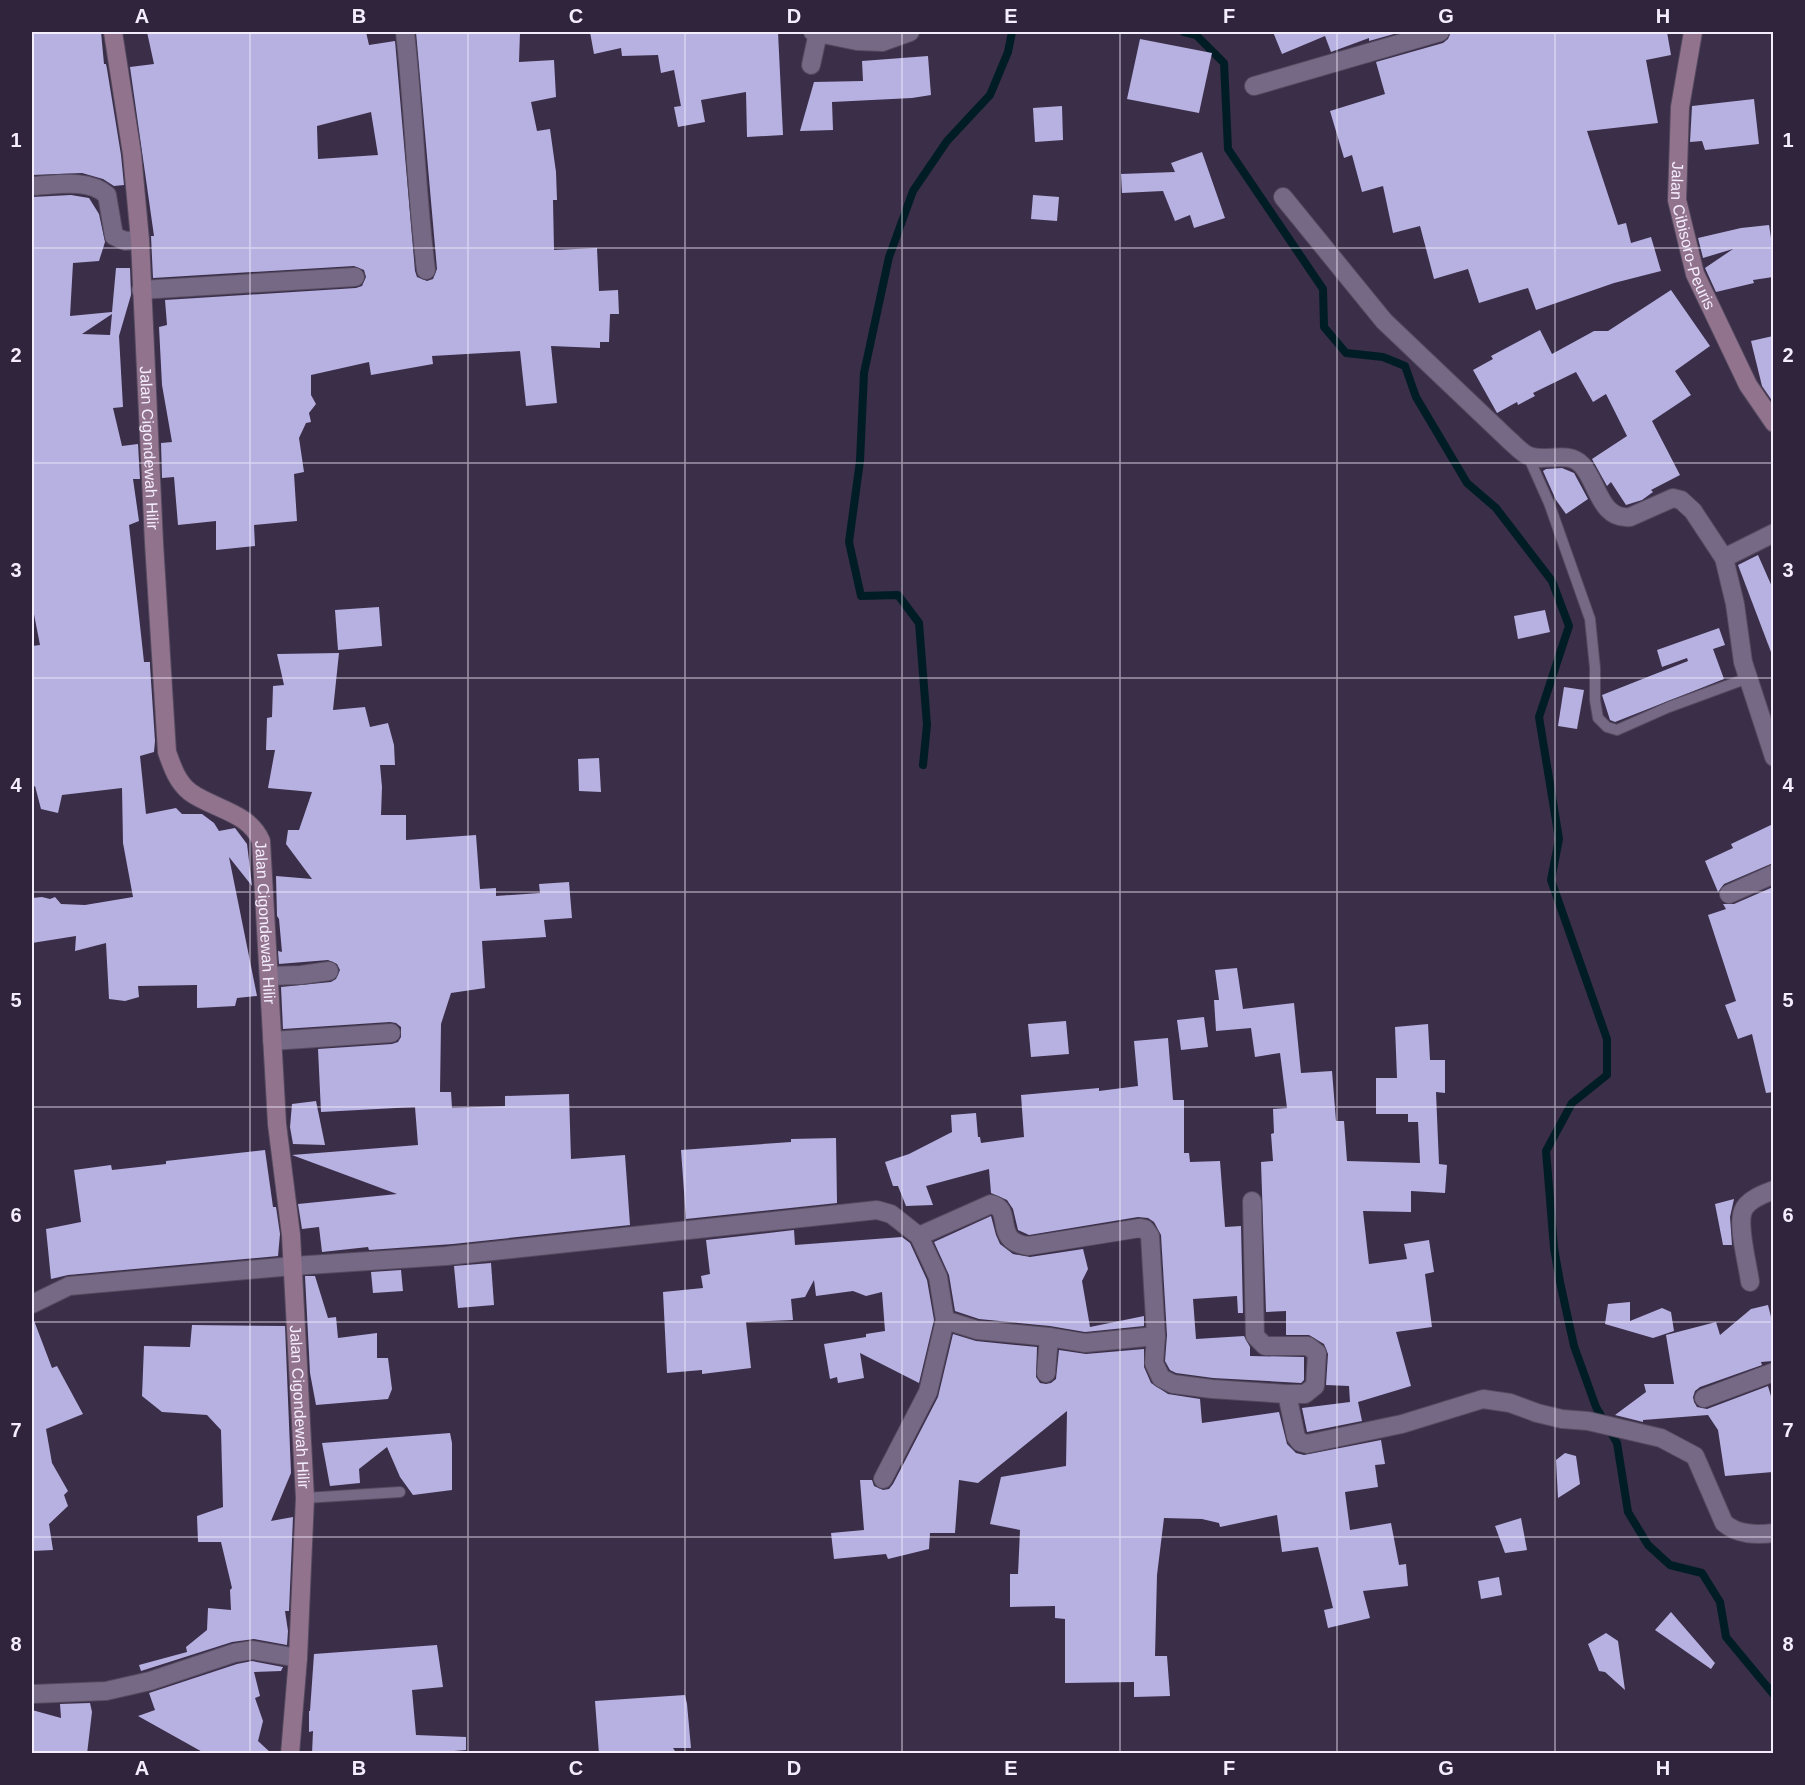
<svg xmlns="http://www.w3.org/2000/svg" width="1805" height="1785" viewBox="0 0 1805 1785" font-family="Arial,sans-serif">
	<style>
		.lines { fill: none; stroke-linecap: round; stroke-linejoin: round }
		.stream { stroke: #001d25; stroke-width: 8 }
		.building { fill: #b7b1e2; fill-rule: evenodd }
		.lane-casing { stroke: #544a5f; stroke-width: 12 }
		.street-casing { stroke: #544a5f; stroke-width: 20 }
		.secondary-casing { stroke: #544a5f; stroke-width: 20 }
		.lane { stroke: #756985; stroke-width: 10 }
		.street { stroke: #756985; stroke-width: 18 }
		.secondary { stroke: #92738d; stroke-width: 18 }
		.grid { fill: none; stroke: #f4edfd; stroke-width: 1.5; stroke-opacity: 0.55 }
		.labels { text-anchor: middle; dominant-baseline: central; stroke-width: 6; stroke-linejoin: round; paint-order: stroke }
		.street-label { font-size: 16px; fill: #f4edfd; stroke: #30243d }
		.neatline { fill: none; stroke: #f4edfd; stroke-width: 2 }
		.grid-label { font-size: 20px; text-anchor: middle; font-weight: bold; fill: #f4edfd }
	</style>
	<rect width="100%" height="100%" fill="#3a2e48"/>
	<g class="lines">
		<g class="stream">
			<polyline points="1184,32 1196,35 1224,63 1228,149 1323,289 1324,327 1346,353 1383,357 1405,366 1416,397 1467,483 1496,508 1552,581 1569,626 1539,717 1559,839 1551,880 1607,1039 1607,1075 1572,1103 1546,1151 1554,1248 1560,1282 1574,1346 1596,1407 1617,1443 1628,1512 1648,1545 1670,1565 1702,1573 1720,1602 1726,1637 1774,1695"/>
			<polyline points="923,765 927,725 919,623 898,595 861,596 849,542 860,461 864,373 889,257 913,191 947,141 990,95 1008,52 1012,32"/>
		</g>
	</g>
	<g class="building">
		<polygon points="32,32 101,32 104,64 106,64 107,69 121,155 124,185 114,186 103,179 82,173 32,175"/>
		<path d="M147,32H366L369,45L395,41L415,271L417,277L427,281L433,279L437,269L416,32H520L519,62L554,60L556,97L531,102L537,131L550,129L556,172L557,200H553L554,250L597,248L599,291L618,290L619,314H610L609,342H600V348L551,346L557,403L526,406L520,351L432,356L433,364L371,375L369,362L311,375V395L316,404L309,413L311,422L306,423L299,438L304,472L294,474L297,521L254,525L255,546L216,550V521L178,525L174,477L162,478L161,443L172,442L162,385L159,327L167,325L165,300L356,288L362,286L366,277L364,270L354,266L153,278L151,236H154L130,67L154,64ZM371,112L378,155L318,159L317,126Z"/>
		<polygon points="590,32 778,32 783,135 747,137 746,92 701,100 705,122 678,127 674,107 681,106 674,70 661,73 658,55 622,56 621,48 594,54"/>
		<polygon points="1273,32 1401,32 1369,41 1369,38 1331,52 1325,36 1282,54"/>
		<polygon points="1451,32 1667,32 1671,55 1646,60 1658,123 1587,131 1618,225 1626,223 1631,243 1651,237 1661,271 1614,283 1536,310 1528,288 1479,303 1468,269 1434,279 1420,226 1393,233 1383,186 1362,192 1352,155 1344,158 1330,111 1385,94 1376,62 1443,43 1448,39"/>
		<polygon points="1140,39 1212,53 1199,113 1127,99"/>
		<polygon points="928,56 931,95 912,98 832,102 833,130 800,131 814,82 863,81 862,61"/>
		<polygon points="1754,99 1759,144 1705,150 1702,141 1690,142 1692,106"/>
		<polygon points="1062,106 1063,140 1035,142 1033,108"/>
		<polygon points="1202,152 1225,218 1194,228 1190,215 1175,221 1163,191 1122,193 1121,174 1175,172 1171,163"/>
		<path d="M71,195L89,198L99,214L105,242L99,261L73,263L70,316L112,312L116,268H130L131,295L119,336L123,407L113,408L122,446L138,444L140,479H133L139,521L129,525L144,662H150V666L155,741L154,752L140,756L146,814L176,808L182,814H202L214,823L219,831L235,828L247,844L252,886L229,857L257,996L237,998L235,1006L197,1008V985L138,986L139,997L125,1001L109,999L106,943L75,951L76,936L32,943V898L42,897L50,899L55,897L61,904L85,905L133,897L123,843L122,788L62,795L58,813L41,809L35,786L32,788V646L40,645L32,604V197ZM112,314L110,335L82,334Z"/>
		<polygon points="1033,195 1059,197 1057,221 1031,219"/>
		<polygon points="1769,225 1773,251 1773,277 1753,280 1754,283 1716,292 1705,268 1733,249 1703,258 1698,238 1741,228"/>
		<polygon points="1671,290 1710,346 1675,371 1691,395 1652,421 1680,475 1651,490 1653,492 1642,500 1626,505 1611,482 1607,486 1592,459 1627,436 1606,394 1593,402 1576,372 1533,393 1535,396 1518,405 1517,402 1497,413 1473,370 1493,359 1491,356 1540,330 1552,354 1594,331 1608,331"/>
		<polygon points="1773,336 1773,402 1762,386 1751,341"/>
		<polygon points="1562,468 1574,473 1588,499 1566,514 1556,500 1543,471 1546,469"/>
		<polygon points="1758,555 1773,589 1773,651 1771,652 1738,565"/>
		<polygon points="379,607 382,646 338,650 335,610"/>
		<polygon points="1545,610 1550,632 1518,639 1514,616"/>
		<polygon points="1719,628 1725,645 1713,649 1724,679 1615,722 1610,720 1602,695 1688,661 1687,658 1662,667 1657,650"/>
		<polygon points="339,653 333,710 365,707 370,727 388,723 394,745 395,765 380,765 382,787 381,815 406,815 406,840 476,835 480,889 496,888 496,896 540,893 539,884 569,882 572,918 544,920 546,937 482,941 485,988 451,993 441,1024 440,1092 451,1092 452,1108 505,1106 505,1096 569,1094 571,1159 625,1155 630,1225 453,1244 369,1250 368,1247 322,1252 319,1227 302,1229 298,1204 397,1194 292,1155 418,1145 415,1107 321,1112 318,1049 392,1044 398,1042 401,1037 401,1027 396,1023 390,1022 283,1029 281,987 331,982 336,979 340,970 337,964 328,960 279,964 278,951 282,952 279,919 277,916 276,876 312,879 286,844 288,830 299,830 312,792 268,788 275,750 266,750 267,718 272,717 273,686 284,685 277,654"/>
		<polygon points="1564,687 1584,690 1577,729 1558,726"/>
		<polygon points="599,758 601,792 579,791 578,759"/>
		<polygon points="1773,824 1773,863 1724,884 1718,892 1705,861 1733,848 1731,844"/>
		<polygon points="1773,887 1773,1092 1766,1093 1752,1034 1738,1039 1725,1005 1736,1001 1708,915 1726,909 1723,904 1734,904"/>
		<polygon points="1237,968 1243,1009 1294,1003 1301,1073 1332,1071 1336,1121 1344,1121 1347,1161 1420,1163 1418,1122 1408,1122 1408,1114 1376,1114 1376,1078 1397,1078 1395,1027 1428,1024 1430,1060 1445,1060 1445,1093 1436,1092 1439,1164 1447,1165 1445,1193 1411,1191 1411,1212 1363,1211 1369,1264 1407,1259 1404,1244 1429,1240 1434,1272 1425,1274 1432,1327 1396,1332 1411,1386 1358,1402 1362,1421 1307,1432 1302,1408 1350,1402 1349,1386 1326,1385 1328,1354 1324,1344 1309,1335 1286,1335 1286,1311 1266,1312 1261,1162 1273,1161 1271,1134 1274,1133 1273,1109 1287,1108 1280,1053 1255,1057 1251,1028 1216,1031 1214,1000 1219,1000 1215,970"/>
		<polygon points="1204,1017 1208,1047 1181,1050 1177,1020"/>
		<polygon points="1066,1021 1069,1054 1031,1057 1028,1024"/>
		<polygon points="1168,1038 1173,1100 1184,1100 1184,1153 1189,1153 1190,1162 1220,1161 1225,1227 1241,1226 1243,1313 1238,1313 1237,1296 1193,1299 1196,1339 1244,1336 1250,1347 1250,1356 1304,1357 1304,1380 1301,1383 1213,1378 1176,1373 1170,1370 1165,1361 1167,1335 1161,1235 1154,1222 1148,1218 1138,1217 1029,1235 1018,1230 1013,1209 1007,1200 991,1193 989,1169 926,1186 933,1205 906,1206 898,1186 893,1186 885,1162 909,1154 952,1132 951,1115 976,1113 978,1137 980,1137 981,1143 1024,1137 1021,1095 1099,1088 1099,1091 1138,1086 1134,1041"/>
		<polygon points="316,1101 325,1145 293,1144 290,1127 292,1104"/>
		<polygon points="836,1138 837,1203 686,1219 681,1150 791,1142 791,1139"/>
		<polygon points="265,1150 273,1207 276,1207 280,1234 278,1256 68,1275 51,1279 46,1229 81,1222 74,1170 111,1165 112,1170 166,1164 166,1161"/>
		<polygon points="1734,1199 1730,1217 1732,1245 1723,1245 1715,1204"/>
		<polygon points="991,1216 996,1235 1000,1244 1013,1254 1030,1257 1083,1249 1088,1269 1082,1281 1090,1327 1144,1316 1144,1326 1085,1332 1050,1326 979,1319 955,1311 949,1275 934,1242"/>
		<polygon points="794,1230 795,1245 902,1237 910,1243 927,1280 934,1320 919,1383 860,1353 864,1378 838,1383 837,1377 830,1379 824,1344 866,1337 866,1334 885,1331 882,1292 866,1296 853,1291 816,1296 814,1280 805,1297 791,1299 793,1320 746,1322 751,1368 702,1374 702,1370 667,1373 663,1292 703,1288 701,1276 710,1274 706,1240"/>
		<polygon points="491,1263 494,1305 458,1308 454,1266"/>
		<polygon points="401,1270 403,1291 373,1293 371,1272"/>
		<polygon points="305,1276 315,1276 328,1318 336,1317 338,1338 377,1333 377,1358 388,1358 392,1389 388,1399 316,1405 310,1373"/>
		<polygon points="1630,1302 1630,1321 1662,1308 1671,1312 1674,1331 1653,1338 1605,1324 1608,1304"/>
		<polygon points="1768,1305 1773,1325 1773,1361 1761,1362 1762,1365 1700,1387 1695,1391 1693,1397 1694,1402 1697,1407 1707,1409 1768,1386 1773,1403 1773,1472 1725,1476 1718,1430 1708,1415 1643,1420 1643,1422 1615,1415 1646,1392 1644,1384 1674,1384 1666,1335 1716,1322 1720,1335 1751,1309"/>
		<polygon points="33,1318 52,1368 57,1366 83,1414 46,1429 52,1463 68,1491 64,1495 68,1506 49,1524 53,1550 32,1551 32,1319"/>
		<polygon points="192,1325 285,1326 291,1473 271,1521 293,1517 289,1611 285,1611 288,1631 287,1645 254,1639 232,1642 141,1671 139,1665 187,1652 186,1647 207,1630 208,1608 231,1610 230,1590 232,1588 221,1542 198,1542 197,1516 223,1507 221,1430 207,1415 162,1412 142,1396 144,1346 190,1347"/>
		<polygon points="953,1334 976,1341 1037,1347 1036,1377 1040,1383 1046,1384 1051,1383 1056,1379 1059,1350 1086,1354 1144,1349 1144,1367 1151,1383 1168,1394 1200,1399 1202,1423 1279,1412 1287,1444 1296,1453 1304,1455 1381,1440 1385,1464 1375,1465 1378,1487 1345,1492 1350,1530 1391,1523 1399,1565 1406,1564 1408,1586 1363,1591 1370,1618 1328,1628 1324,1610 1333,1608 1318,1547 1282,1552 1277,1515 1220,1527 1219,1523 1202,1519 1164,1518 1157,1575 1155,1656 1167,1656 1170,1696 1134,1697 1134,1682 1065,1683 1065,1619 1055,1618 1055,1606 1010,1607 1010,1574 1018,1574 1020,1530 990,1524 1001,1477 1066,1466 1067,1411 978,1483 959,1480 955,1533 930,1533 929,1549 888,1559 886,1554 834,1559 831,1533 864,1530 860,1480 872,1480 874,1486 883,1490 889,1489 893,1484 938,1397"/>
		<polygon points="450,1433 452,1443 452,1490 413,1495 400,1477 387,1447 359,1469 360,1483 330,1486 322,1443"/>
		<polygon points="1565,1453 1576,1456 1580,1484 1558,1498 1556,1460"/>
		<polygon points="1521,1518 1527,1550 1505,1553 1495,1526"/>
		<polygon points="1499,1577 1502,1595 1481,1599 1478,1581"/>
		<polygon points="1671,1612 1715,1663 1711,1669 1655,1630"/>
		<polygon points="1606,1633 1618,1641 1625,1690 1605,1672 1599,1671 1588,1644"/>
		<polygon points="437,1645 443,1687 412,1690 416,1735 466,1737 466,1750 417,1754 312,1754 313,1731 309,1732 309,1711 310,1711 314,1654"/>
		<polygon points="252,1661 283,1667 281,1671 254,1672 260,1696 255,1698 263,1721 258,1741 272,1754 206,1754 138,1716 155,1710 149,1693 237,1664"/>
		<polygon points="685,1695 687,1704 691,1748 673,1748 677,1754 599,1754 595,1701"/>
		<polygon points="90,1703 92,1712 87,1754 32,1754 32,1710 61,1718 60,1704"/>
	</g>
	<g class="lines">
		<g class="lane-casing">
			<g id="lane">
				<polyline points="1528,456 1549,503 1590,619 1595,668 1595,700 1598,718 1607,727 1617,730 1669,707 1748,678"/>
				<polyline points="305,1498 400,1492"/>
			</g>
		</g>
		<g class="street-casing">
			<g id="street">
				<path d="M405,32C414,111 416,191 426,270"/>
				<polyline points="813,32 857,41 882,42 910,32"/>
				<polyline points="811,65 818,33"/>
				<polyline points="1254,86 1440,32"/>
				<path d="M32,186C55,185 88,178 107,195L114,236L125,241L140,240"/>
				<path d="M1283,197L1384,321L1509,440C1515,445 1521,452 1527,455C1544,464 1567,449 1582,465C1598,483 1600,520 1630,517L1673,498L1681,500L1693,511L1724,558L1735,604L1743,662L1774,757"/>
				<polyline points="141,290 355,277"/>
				<polyline points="1724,558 1774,533"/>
				<polyline points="1729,894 1774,874"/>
				<polyline points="269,976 301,975 329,971"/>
				<polyline points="272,1041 391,1033"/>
				<polyline points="1252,1201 1255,1336 1265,1346 1308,1346 1317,1353 1315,1386 1305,1394 1287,1394"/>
				<path d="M919,1236L991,1204C1015,1209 991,1241 1028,1246L1140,1228L1145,1229L1150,1236L1156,1336L1154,1363L1161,1378L1173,1384L1212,1389L1287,1394L1296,1437L1300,1442L1307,1444L1402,1424L1483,1399L1510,1403L1537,1413L1562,1419L1588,1421L1661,1438L1695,1456L1724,1523C1738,1535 1756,1535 1774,1533"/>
				<path d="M1750,1282C1748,1265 1737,1226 1743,1211C1747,1200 1763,1194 1774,1190"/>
				<polyline points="32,1304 69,1286 293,1266 446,1256 877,1210 891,1214 919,1236 938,1277 945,1320 928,1392 883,1479"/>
				<polyline points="945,1320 977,1330 1049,1337 1085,1343 1156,1336"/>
				<polyline points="1046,1373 1049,1337"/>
				<polyline points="1704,1398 1774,1372"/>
				<polyline points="32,1694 106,1691 150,1681 234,1653 252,1650 298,1658"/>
			</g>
		</g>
		<g class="secondary-casing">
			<g id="secondary">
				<path id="s1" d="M113,32L132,154L140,240L154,543L167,752C172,766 177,782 190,792C213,809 249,812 261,841L277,1124L291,1235L305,1498L298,1658L290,1754"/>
				<path id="s2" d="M1693,32L1680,107L1677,200L1695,274L1748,385L1774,423"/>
			</g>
		</g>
		<use href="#lane" class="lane"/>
		<use href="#street" class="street"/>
		<use href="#secondary" class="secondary"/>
	</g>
	<path class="grid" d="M250,32V1754M468,32V1754M685,32V1754M902,32V1754M1120,32V1754M1337,32V1754M1555,32V1754M32,248H1774M32,463H1774M32,678H1774M32,892H1774M32,1107H1774M32,1322H1774M32,1537H1774"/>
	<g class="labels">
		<g class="street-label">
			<text stroke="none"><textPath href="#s2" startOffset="207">Jalan Cibisoro-Peuris</textPath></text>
			<text stroke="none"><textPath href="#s1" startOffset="418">Jalan Cigondewah Hilir</textPath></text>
			<text stroke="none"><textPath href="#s1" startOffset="939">Jalan Cigondewah Hilir</textPath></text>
			<text stroke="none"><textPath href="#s1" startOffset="1425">Jalan Cigondewah Hilir</textPath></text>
		</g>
	</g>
	<rect width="1805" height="1785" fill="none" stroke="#30243d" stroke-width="66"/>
	<rect x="33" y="33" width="1739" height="1719" class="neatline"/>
	<g class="grid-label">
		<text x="142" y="23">A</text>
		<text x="359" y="23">B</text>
		<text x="576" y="23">C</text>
		<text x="794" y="23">D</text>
		<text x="1011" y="23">E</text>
		<text x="1229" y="23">F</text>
		<text x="1446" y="23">G</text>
		<text x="1663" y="23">H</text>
		<text x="16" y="147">1</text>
		<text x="1788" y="147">1</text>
		<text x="16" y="362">2</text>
		<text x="1788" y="362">2</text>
		<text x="16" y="577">3</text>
		<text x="1788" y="577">3</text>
		<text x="16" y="792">4</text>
		<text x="1788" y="792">4</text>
		<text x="16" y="1007">5</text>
		<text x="1788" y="1007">5</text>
		<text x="16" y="1222">6</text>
		<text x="1788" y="1222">6</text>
		<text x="16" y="1437">7</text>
		<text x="1788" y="1437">7</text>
		<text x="16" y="1651">8</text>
		<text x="1788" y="1651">8</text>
		<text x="142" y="1775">A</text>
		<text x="359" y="1775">B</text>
		<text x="576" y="1775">C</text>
		<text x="794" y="1775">D</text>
		<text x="1011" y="1775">E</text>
		<text x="1229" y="1775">F</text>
		<text x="1446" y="1775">G</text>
		<text x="1663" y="1775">H</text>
	</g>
</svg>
